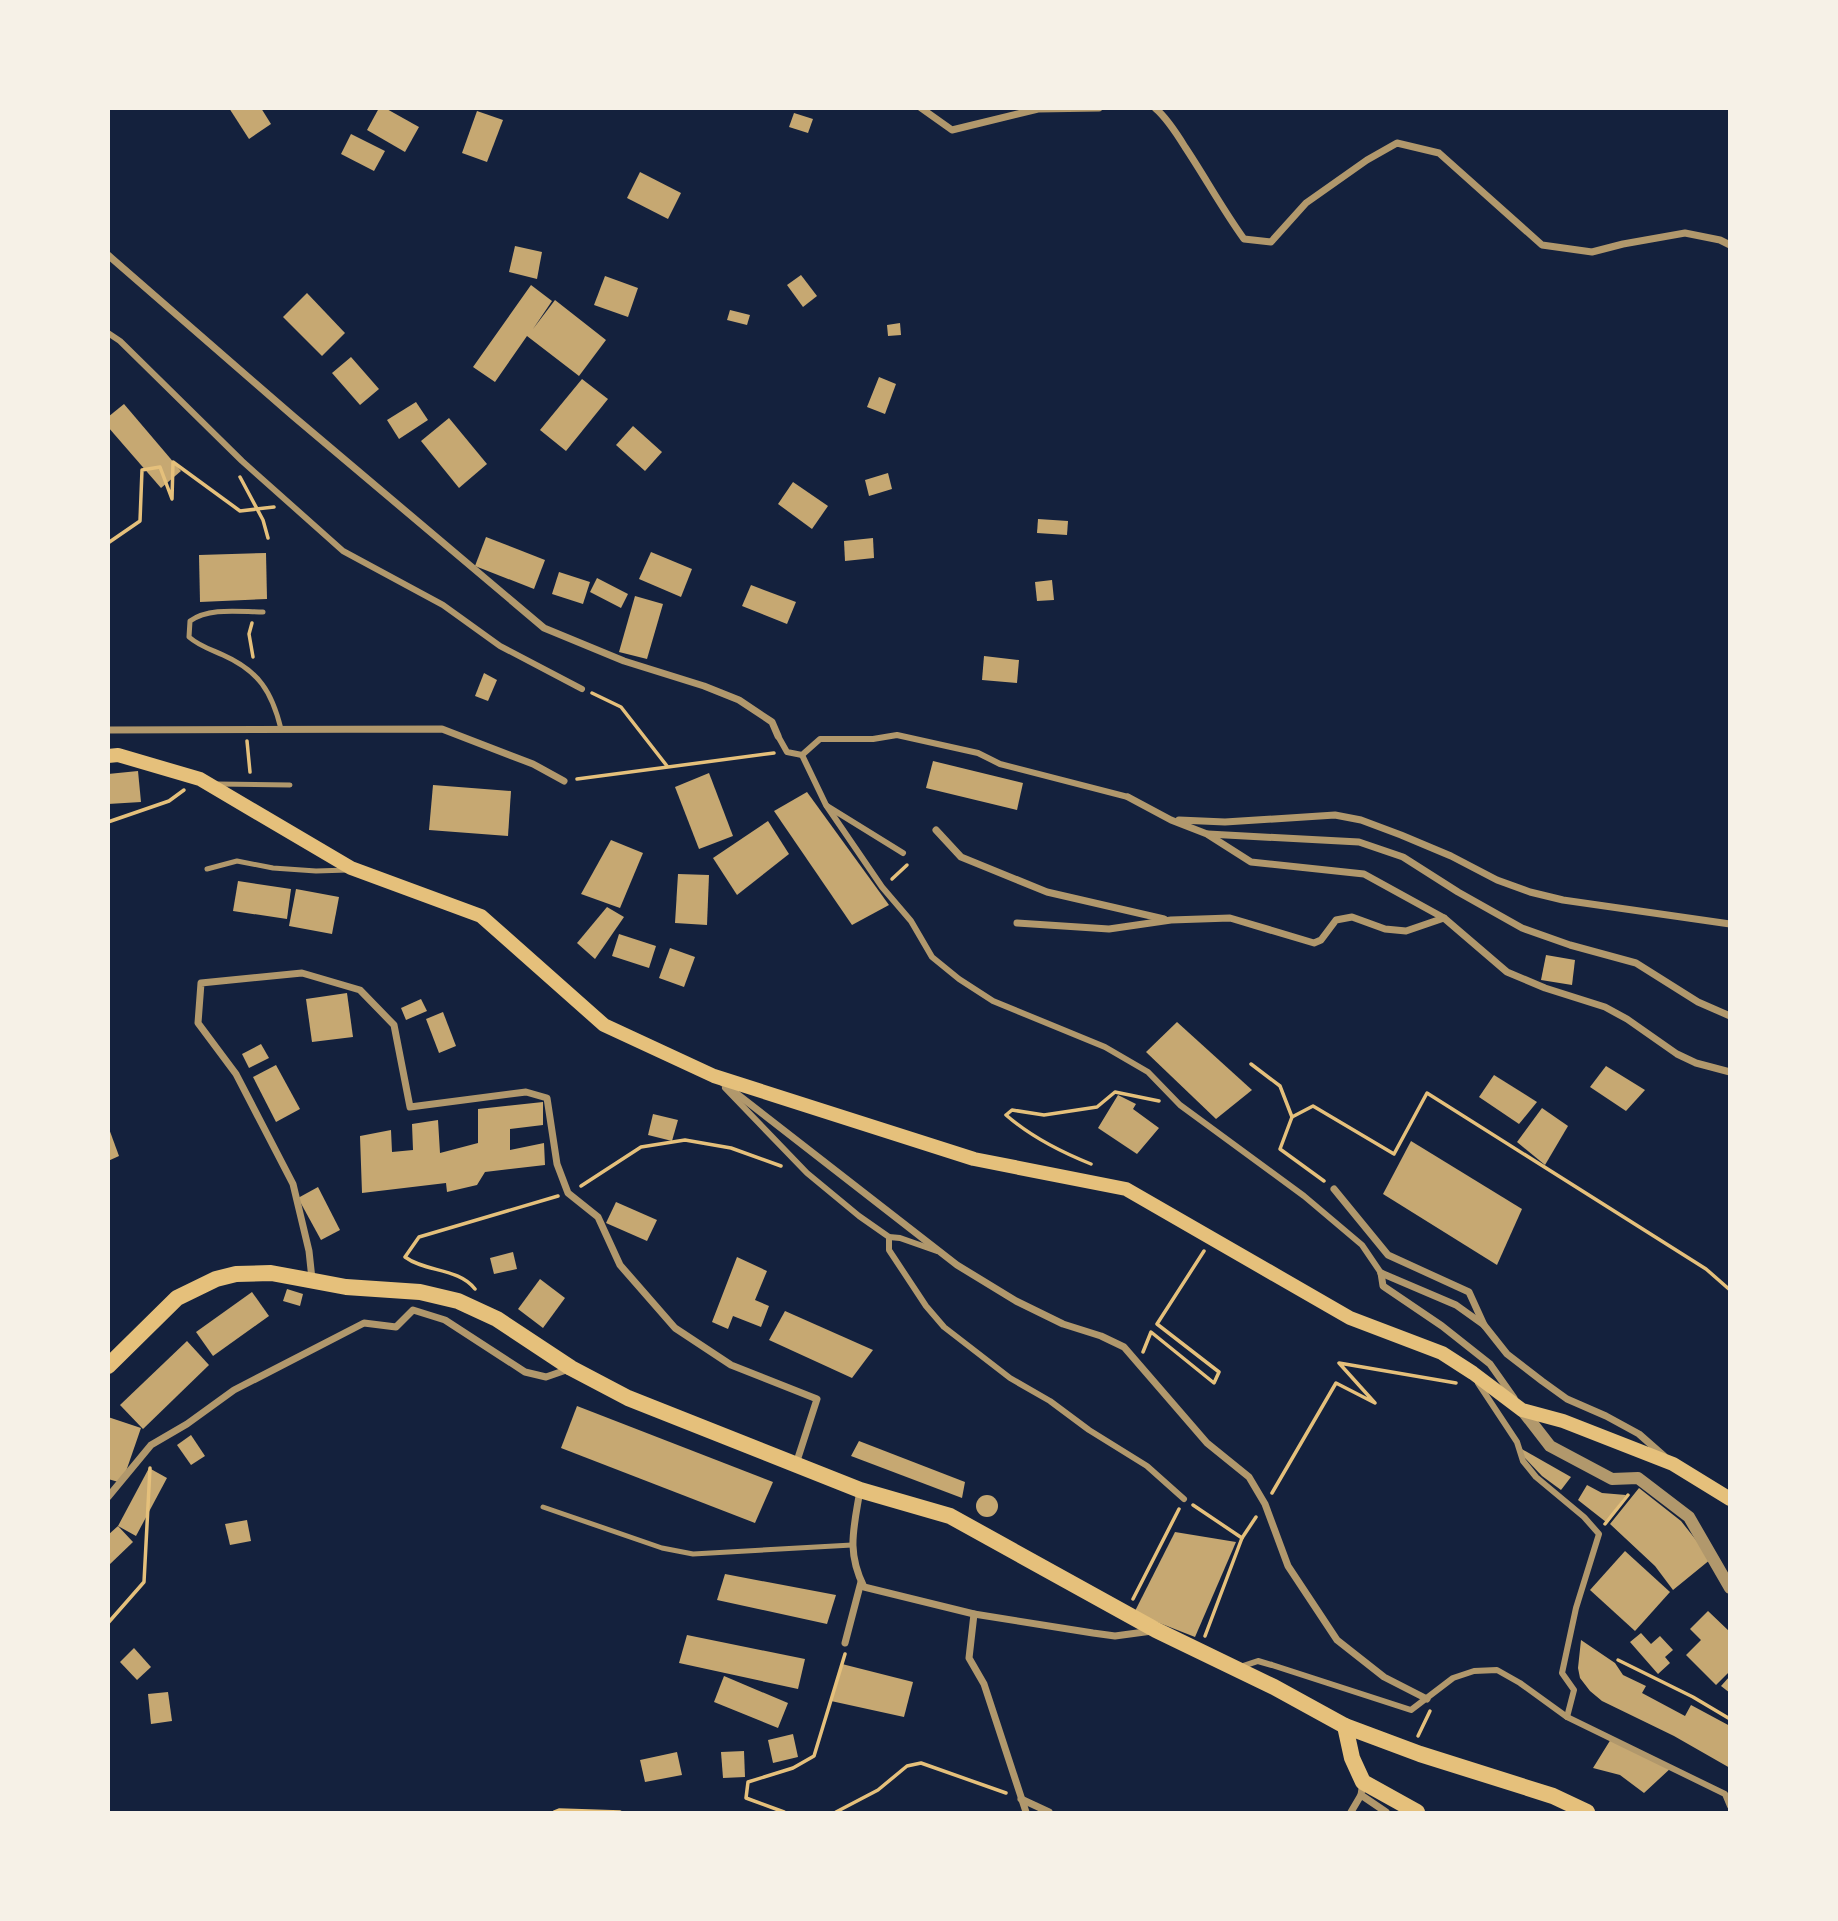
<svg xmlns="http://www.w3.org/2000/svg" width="1838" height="1921" viewBox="0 0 1838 1921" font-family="'PT Serif',serif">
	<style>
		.building { fill: #c6a872 }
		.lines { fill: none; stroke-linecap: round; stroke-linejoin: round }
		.path { stroke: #e5c07b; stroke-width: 3.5 }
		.service { stroke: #b1986c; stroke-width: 5 }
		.pedestrian { stroke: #b1986c; stroke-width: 6 }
		.minor { stroke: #b1986c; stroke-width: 7 }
		.tertiary { stroke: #b1986c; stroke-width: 12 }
		.secondary { stroke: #e5c07b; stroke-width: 14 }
		.trunk { stroke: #e5c07b; stroke-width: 16 }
	</style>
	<rect width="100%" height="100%" fill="#14213d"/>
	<g class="building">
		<polygon points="229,108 261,108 271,124 249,139"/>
		<polygon points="379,108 385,108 419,127 405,152 367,130"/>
		<polygon points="477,111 503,120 487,162 462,153"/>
		<polygon points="794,113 813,119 808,133 789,127"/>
		<polygon points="351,134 385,151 374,171 341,154"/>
		<polygon points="640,172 681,193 668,219 627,198"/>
		<polygon points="515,246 542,252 537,279 509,272"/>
		<polygon points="801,275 817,296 803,307 787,285"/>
		<polygon points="605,276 638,288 628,317 594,305"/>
		<polygon points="531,285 552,301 533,329 555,300 606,340 579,376 527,336 495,382 473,367"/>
		<polygon points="307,293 345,333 322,356 283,317"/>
		<polygon points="730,310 750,315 747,325 727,320"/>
		<polygon points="900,323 901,335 888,336 887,325"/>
		<polygon points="351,357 379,389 360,405 332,373"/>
		<polygon points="879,377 896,384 885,414 867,407"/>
		<polygon points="582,379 608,399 566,451 540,430"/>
		<polygon points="416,402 428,420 399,439 387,420"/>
		<polygon points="124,404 181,471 161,488 108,427 108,417"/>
		<polygon points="449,418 487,464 459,488 421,441"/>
		<polygon points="633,426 662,452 645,471 616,445"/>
		<polygon points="888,473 892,489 869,496 865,480"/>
		<polygon points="793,482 828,506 812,529 778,504"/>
		<polygon points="1038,519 1068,521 1067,535 1037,533"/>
		<polygon points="486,537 545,560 534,589 475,566"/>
		<polygon points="873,538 874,558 845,561 844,541"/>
		<polygon points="651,552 692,569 681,597 639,579"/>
		<polygon points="266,553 267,599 200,602 199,555"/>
		<polygon points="559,572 590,582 583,604 552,594"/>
		<polygon points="597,578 628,594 621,608 590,592"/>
		<polygon points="1052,580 1054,600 1037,601 1035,582"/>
		<polygon points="751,585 796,602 787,624 742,606"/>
		<polygon points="635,596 663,604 647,659 619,652"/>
		<polygon points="984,656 1019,660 1017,683 982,680"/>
		<polygon points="484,673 497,680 488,701 475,696"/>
		<polygon points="933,761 1023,783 1017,810 926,788"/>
		<polygon points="138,771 141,802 108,804 108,774"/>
		<polygon points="709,773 733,836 699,849 675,787"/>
		<polygon points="433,785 511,791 508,836 429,830"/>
		<polygon points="807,792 889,905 852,925 774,811"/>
		<polygon points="768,821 789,854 737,895 713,858"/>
		<polygon points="611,840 643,853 620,908 581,894"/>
		<polygon points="678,874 709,875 707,925 675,923"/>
		<polygon points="238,881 291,889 287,919 233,911"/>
		<polygon points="296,889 339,897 332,934 289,926"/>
		<polygon points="607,907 624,917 595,959 577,943"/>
		<polygon points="619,934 656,946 649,968 612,956"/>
		<polygon points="670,948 695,957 684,987 659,978"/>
		<polygon points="1546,955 1575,960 1572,985 1541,980"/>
		<polygon points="347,993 353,1037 312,1042 306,999"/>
		<polygon points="421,999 427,1011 406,1020 401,1008"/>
		<polygon points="443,1012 456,1046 439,1053 426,1019"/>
		<polygon points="1177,1022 1252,1090 1216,1119 1146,1052"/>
		<polygon points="261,1044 269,1058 249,1068 242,1054"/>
		<polygon points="276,1065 300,1109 276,1122 253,1077"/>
		<polygon points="1606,1066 1645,1090 1626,1111 1590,1087"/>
		<polygon points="1494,1075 1537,1102 1519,1124 1479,1097"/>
		<polygon points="1118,1095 1136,1104 1133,1109 1159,1128 1137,1154 1098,1128"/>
		<polygon points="543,1102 543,1125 510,1129 510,1150 544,1143 545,1165 485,1172 477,1185 447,1192 446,1183 362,1193 360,1136 391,1130 392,1152 413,1150 412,1124 438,1120 440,1153 478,1143 478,1109"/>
		<polygon points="1542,1108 1568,1126 1545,1165 1517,1142"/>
		<polygon points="653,1114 678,1120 672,1141 648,1135"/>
		<polygon points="108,1126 119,1156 108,1161"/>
		<polygon points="1411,1141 1522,1209 1497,1265 1383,1194"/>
		<polygon points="318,1187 340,1230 321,1240 298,1198"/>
		<polygon points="616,1202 657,1220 647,1241 606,1223"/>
		<polygon points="513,1252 517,1269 494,1274 490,1258"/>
		<polygon points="737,1257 767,1271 755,1300 769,1306 761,1327 733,1316 728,1329 712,1322"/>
		<polygon points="540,1279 565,1298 543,1328 518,1309"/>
		<polygon points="287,1289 303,1294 300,1306 283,1301"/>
		<polygon points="252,1292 269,1316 213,1356 196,1332"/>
		<polygon points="785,1311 873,1350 852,1378 769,1340"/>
		<polygon points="187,1341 209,1365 143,1429 120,1405"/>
		<polygon points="577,1406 773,1482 755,1523 561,1448"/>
		<polygon points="108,1417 141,1428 122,1483 108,1479"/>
		<polygon points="191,1435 205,1456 191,1465 177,1445"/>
		<polygon points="859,1441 965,1482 962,1498 851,1456"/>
		<polygon points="1520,1448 1571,1477 1561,1490 1542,1476 1522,1455"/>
		<polygon points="149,1468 167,1478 136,1536 118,1526"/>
		<polygon points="1587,1485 1602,1493 1626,1495 1606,1522 1578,1500"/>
		<polygon points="1639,1488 1681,1521 1711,1559 1673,1590 1655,1566 1610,1524"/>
		<circle cx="987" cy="1506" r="11"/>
		<polygon points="247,1520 251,1541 230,1545 225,1524"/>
		<polygon points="118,1526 133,1542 108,1566 108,1535"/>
		<polygon points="1175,1532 1236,1542 1195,1637 1134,1613"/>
		<polygon points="1625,1551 1670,1592 1635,1631 1590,1590"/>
		<polygon points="725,1574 836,1595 827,1624 717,1600"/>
		<polygon points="1708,1611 1730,1632 1730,1671 1716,1685 1686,1655 1701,1640 1690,1629"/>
		<polygon points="1641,1633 1651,1644 1660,1636 1673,1650 1665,1657 1670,1663 1658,1674 1630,1642"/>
		<polygon points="687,1635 805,1659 798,1689 679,1663"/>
		<polygon points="1581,1640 1615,1663 1623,1675 1646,1686 1642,1693 1685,1716 1691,1705 1730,1726 1730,1768 1674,1736 1602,1701 1590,1691 1580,1678 1578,1668"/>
		<polygon points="134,1648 151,1667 137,1680 120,1662"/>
		<polygon points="842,1664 913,1682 904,1717 831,1701"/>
		<polygon points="724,1676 788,1703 778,1728 714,1702"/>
		<polygon points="1730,1676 1730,1693 1721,1686"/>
		<polygon points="168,1692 172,1721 151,1724 148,1694"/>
		<polygon points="793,1734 798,1757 773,1763 768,1740"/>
		<polygon points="1611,1739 1672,1767 1644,1793 1620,1775 1593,1768"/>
		<polygon points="744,1751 745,1777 723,1778 721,1752"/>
		<polygon points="677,1752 682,1775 645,1782 640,1760"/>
	</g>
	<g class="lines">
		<g class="path">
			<polyline points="240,477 263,520 268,538"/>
			<polyline points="108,543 140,521 142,470 160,467 172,499 173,462 240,511 274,507"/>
			<polyline points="252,623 249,634 253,657"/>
			<polyline points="592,693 621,707 667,766"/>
			<polyline points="247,741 250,772"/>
			<polyline points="577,779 774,753"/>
			<polyline points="108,822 169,801 184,790"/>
			<polyline points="892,879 907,865"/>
			<polyline points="1251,1064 1280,1086 1292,1117 1280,1149 1324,1181"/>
			<polyline points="1292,1117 1313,1106 1394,1154 1427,1093 1706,1269 1730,1290"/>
			<path d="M1091,1164C1061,1152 1030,1136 1006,1115L1012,1110L1044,1115L1097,1107L1115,1092L1159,1101"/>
			<polyline points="581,1186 641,1147 685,1140 731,1148 781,1166"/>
			<path d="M475,1289C459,1268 425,1272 405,1257L419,1237L558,1196"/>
			<polyline points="1143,1352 1151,1332 1214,1383 1219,1372 1157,1324 1204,1251"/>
			<polyline points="1272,1493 1336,1383 1375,1403 1339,1363 1456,1383"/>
			<polyline points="1193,1505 1242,1538 1205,1636"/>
			<polyline points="1605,1524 1628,1495"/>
			<polyline points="1242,1538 1256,1517"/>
			<polyline points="1133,1599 1179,1509"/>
			<polyline points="108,1623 144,1582 150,1468"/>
			<polyline points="1618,1660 1693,1697 1730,1719"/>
			<polyline points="1418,1736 1430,1711"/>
			<polyline points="554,1812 559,1810 620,1812"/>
			<polyline points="784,1812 746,1798 748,1782 793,1768 814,1756 845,1654"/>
			<polyline points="836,1812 878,1790 907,1766 921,1763 1006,1793"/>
		</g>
		<g class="service">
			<path d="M263,612C240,612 210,607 190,621L189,637C199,646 212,650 223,655C259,671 272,692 281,729"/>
			<polyline points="218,784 290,785"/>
			<polyline points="207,869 237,861 273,868 316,871 348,870"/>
			<polyline points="543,1507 662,1548 693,1554 852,1545"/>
		</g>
		<g class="pedestrian">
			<polyline points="108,333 120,341 242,461 343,551 443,605 500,646 582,689"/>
			<polyline points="778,736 787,752 802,755 820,739 873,739 897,735 978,753 1000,764 1128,797"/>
			<polyline points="802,755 826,805 882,887 911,921 932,957 959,979 993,1001 1105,1047 1148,1072 1180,1105 1304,1196 1362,1245 1381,1273"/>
			<polyline points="827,806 903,853"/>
			<polyline points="725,1088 807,1173 859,1216 889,1237 900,1238 937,1251"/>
			<polyline points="889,1237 889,1250 926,1306 944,1327 1010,1378 1050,1401 1089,1430 1147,1466 1184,1499"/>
			<polyline points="1478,1383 1517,1442 1523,1461 1536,1477 1584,1517 1599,1534 1576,1608 1562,1673 1574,1690 1567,1717"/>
			<polyline points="1240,1667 1258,1661 1272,1665 1411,1710 1453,1678 1474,1671 1497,1670 1520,1683 1567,1717 1725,1794 1730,1806"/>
		</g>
		<g class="minor">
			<polyline points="921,108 952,130 1038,109 1099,108"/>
			<path d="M1155,108C1167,118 1177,134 1185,147C1205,177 1223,210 1244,239L1271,242L1306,203L1367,160L1397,143L1439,153L1542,245L1592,252L1623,244L1685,233L1720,240L1730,245"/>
			<polyline points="108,255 293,416 544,628 624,661 704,686 739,700 772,722 778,736"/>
			<polyline points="108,730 442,729 533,764 564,781"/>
			<polyline points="1128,797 1171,820 1207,834 1251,862 1364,874 1444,918 1507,972 1545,988 1605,1007 1627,1019 1677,1054 1696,1063 1730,1072"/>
			<polyline points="1179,820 1225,822 1335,815 1361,820 1401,835 1451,856 1497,880 1530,892 1563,900 1730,924"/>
			<polyline points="936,830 961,857 1047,892 1164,919"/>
			<polyline points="1208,834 1359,842 1403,857 1458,892 1522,928 1570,945 1636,963 1698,1002 1730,1016"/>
			<polyline points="1017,923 1109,929 1171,920 1230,918 1314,943 1321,940 1336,920 1352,917 1385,929 1406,931 1444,918"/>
			<polyline points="723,1083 957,1265 1016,1301 1063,1324 1101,1336 1124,1347 1207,1443 1249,1477 1265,1504 1288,1566 1337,1640 1384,1677 1427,1699"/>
			<polyline points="1334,1189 1388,1255 1469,1292 1484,1325"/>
			<polyline points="1381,1273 1456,1305 1484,1325 1507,1354 1542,1381 1567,1399 1606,1416 1639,1434 1664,1456"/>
			<polyline points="1381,1273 1383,1286 1442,1326 1490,1364 1514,1398"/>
			<polyline points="312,1279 309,1251 293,1184 236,1074 198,1023 201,983 302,973 360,990 394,1025 410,1107 526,1092 547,1098 557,1164 568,1193 598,1217 620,1265 675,1328 731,1365 817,1399 796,1464"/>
			<path d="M860,1490C854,1528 846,1551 864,1587L974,1614L1093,1633L1115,1636L1152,1631"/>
			<polyline points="108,1497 151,1445 187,1424 234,1390 364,1323 396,1327 413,1310 445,1320 525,1372 546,1377 569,1369"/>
			<polyline points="974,1614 969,1658 984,1684 1026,1812"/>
			<polyline points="845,1643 861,1582"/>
			<polyline points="1363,1782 1361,1795 1386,1812"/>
			<polyline points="1021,1799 1049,1812"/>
			<polyline points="1351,1812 1361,1795"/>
		</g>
		<polyline class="tertiary" points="1522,1410 1550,1446 1612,1479 1638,1478 1689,1517 1730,1588"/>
		<polyline class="secondary" points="108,756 118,755 200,779 351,868 481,916 604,1025 714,1076 974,1159 1126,1189 1350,1318 1442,1353 1473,1373 1522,1410 1563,1421 1673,1464 1730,1499"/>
		<g class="trunk">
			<polyline points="108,1366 177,1298 216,1279 236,1274 271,1273 346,1287 420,1292 458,1301 497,1319 571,1368 628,1398 860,1490 950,1516 1156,1630 1274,1687 1345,1726 1352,1758 1363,1782 1417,1812"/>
			<polyline points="1345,1726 1420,1754 1553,1796 1587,1812"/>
		</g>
	</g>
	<rect width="1838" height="1921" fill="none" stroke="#f6f1e7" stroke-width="220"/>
</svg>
